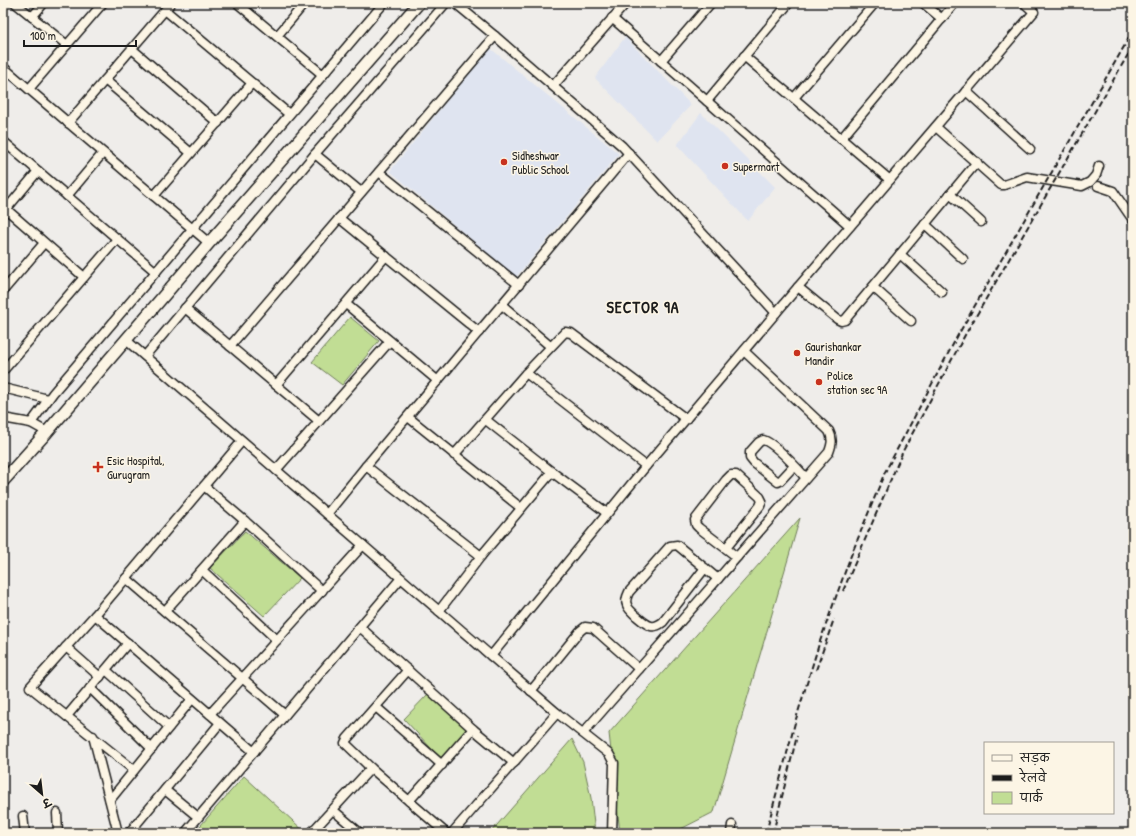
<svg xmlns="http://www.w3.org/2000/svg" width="1136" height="836" viewBox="0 0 1136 836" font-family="'Patrick Hand','Playpen Sans Deva',sans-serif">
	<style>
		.built { fill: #dfe4f0 }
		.green { fill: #c1dd94; stroke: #6e7c58 }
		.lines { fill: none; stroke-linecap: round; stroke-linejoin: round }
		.street-casing { stroke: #1c1c1c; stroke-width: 11 }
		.secondary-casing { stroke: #1c1c1c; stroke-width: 14 }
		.street { stroke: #fcf5e5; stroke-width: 8 }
		.secondary { stroke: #fcf5e5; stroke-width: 11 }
		.rail { stroke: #1c1c1c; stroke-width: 2; stroke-dasharray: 6 3; stroke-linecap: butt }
		.poi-dot { fill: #c8321e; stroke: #fcf5e5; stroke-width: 1.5 }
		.labels { text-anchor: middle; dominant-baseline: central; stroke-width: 3; stroke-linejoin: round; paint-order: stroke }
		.poi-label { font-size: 12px; fill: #1c1c1c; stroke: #fcf5e5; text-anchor: start }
		.district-label { font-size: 16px; font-weight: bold; letter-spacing: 1px; fill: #1c1c1c; stroke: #fcf5e5 }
	</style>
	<rect width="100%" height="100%" fill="#efedea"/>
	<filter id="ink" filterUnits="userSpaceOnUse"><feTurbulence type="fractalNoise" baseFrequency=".025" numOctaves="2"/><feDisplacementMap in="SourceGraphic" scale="8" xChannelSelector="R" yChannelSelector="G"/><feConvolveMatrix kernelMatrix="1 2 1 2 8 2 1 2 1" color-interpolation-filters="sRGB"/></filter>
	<g filter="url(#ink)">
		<g class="built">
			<polygon points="625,37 691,105 657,141 595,78"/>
			<polygon points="490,48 619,154 516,277 390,171"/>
			<polygon points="701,113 775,187 748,221 677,145"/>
		</g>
		<g class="green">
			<polygon points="350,317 379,341 342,385 312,362"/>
			<polygon points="800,518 714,812 673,833 620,833 609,733"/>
			<polygon points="245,531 300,578 264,616 210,568"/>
			<polygon points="428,694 470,729 442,760 404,719"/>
			<polygon points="572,739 583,762 591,798 595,833 490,833"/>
			<polygon points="244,776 306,833 194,833"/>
		</g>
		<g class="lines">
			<g class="street-casing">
				<g id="street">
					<polyline points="15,3 67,45"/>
					<polyline points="237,3 323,75"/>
					<polyline points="455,3 495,36 622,146 776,313"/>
					<polyline points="923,3 942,19"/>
					<polyline points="165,10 289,114"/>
					<polyline points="32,17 44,3"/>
					<polyline points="612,18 850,226"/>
					<polyline points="277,36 305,3"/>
					<polyline points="132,49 218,123"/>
					<polyline points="744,56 890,180"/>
					<polyline points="661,61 711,3"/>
					<polyline points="3,67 209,243"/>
					<polyline points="105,80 191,153"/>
					<polyline points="553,86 626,3"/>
					<polyline points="29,89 103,3"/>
					<polyline points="966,91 1030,149"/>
					<polyline points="794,98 875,3"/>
					<polyline points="707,101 789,3"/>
					<polyline points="68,123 171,3"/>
					<polyline points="936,127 1001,185 1004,185 1027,177 1082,186 1090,182 1096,175 1099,166"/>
					<polyline points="841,139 955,3"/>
					<polyline points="3,141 156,272"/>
					<polyline points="315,154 361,192"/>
					<polyline points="379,172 519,285"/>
					<polyline points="1098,186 1113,191 1133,220"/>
					<polyline points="950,194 981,222"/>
					<polyline points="67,196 103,153"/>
					<polyline points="154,196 252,83"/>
					<polyline points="6,209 84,277"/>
					<polyline points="4,212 38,171"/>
					<polyline points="339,218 479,332"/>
					<polyline points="925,224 963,259"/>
					<polyline points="900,254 942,292"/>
					<polyline points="798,287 837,319 841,321 845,320 977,162"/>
					<polyline points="873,287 911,321"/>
					<polyline points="3,291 44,243"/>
					<polyline points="346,304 438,381"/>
					<polyline points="502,305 550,346"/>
					<polyline points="185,308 319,421"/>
					<polyline points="126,340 557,713 609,754 614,763 612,833"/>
					<polyline points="230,346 495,36"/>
					<polyline points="145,356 315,154 446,3"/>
					<polyline points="3,371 117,239"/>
					<polyline points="526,373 646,466"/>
					<polyline points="276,385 386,256"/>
					<polyline points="3,388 48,399"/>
					<polyline points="408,417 521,508"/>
					<polyline points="3,418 31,423 47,432"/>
					<polyline points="486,420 552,472 607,513"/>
					<polyline points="31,423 53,393 384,3"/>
					<polyline points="454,455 526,373 565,332 571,333 686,419"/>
					<polyline points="366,466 481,556"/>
					<path d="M794,466L780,481L778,482L754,463L750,458V452L759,442L763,440C775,443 797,468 806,478"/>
					<polyline points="276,470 390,341"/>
					<polyline points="204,486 245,521 322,591"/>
					<polyline points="327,514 366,466 629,153"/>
					<polyline points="726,548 760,506 762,501 760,497 736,475 731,475 726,480 695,520 696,525 699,528 737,557"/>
					<path d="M705,568L663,622C659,625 656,627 651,626C646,625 628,610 627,605C625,601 627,596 629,592L670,546L677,545L718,579"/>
					<polyline points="202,570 277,640"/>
					<polyline points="126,578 285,715"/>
					<polyline points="165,611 245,521"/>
					<polyline points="439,611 481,556 552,472"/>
					<polyline points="95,615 254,752"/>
					<polyline points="360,627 473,729 514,763"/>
					<polyline points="66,647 100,677"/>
					<polyline points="491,656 646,466 798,287 1034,12 1024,3"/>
					<polyline points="106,670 169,727"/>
					<polyline points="408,670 347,739 345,743 371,768 446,833"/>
					<polyline points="90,688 152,749"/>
					<polyline points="531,691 580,631 585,627 593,628 639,669"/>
					<polyline points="376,707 442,765"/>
					<polyline points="210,714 363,545"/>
					<polyline points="67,716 128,643"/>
					<path d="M583,733L829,452C832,444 833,439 829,431L744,351"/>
					<polyline points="93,736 118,833"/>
					<polyline points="134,770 30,687 95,615 242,441"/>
					<polyline points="165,790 198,817"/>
					<polyline points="110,800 192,699"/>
					<polyline points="409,801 473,729"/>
					<polyline points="333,810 360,833"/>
					<polyline points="57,813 58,833"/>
					<polyline points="23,816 25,833"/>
					<polyline points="129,833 220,723"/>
					<polyline points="185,833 401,578"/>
					<polyline points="311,833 371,768"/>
					<polyline points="452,833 557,713"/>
					<polyline points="731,833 732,825"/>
				</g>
			</g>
			<g class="secondary-casing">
				<polyline id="secondary" points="3,481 47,432 209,243 419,3"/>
			</g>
			<use href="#street" class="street"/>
			<use href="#secondary" class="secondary"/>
			<g class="rail">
				<polyline points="843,591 903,451 965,335 1133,46"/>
				<polyline points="816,670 834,619"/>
				<polyline points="766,833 796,719 819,644 850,558 885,472 958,335 1133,31"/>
				<polyline points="773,833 797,736"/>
			</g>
		</g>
	</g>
	<g class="poi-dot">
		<circle cx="504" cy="162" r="4"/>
		<circle cx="725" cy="166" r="4"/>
		<circle cx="797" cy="353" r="4"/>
		<circle cx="819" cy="382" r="4"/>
		<path d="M96 461h4v4h4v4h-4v4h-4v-4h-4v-4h4z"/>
	</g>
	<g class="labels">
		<g class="poi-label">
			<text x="512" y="155">Sidheshwar<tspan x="512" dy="14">Public School</tspan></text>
			<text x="733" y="166">Supermart</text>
			<text x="805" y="346">Gaurishankar<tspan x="805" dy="14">Mandir</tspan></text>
			<text x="827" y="375">Police<tspan x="827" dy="14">station sec 9A</tspan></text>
			<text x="107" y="460">Esic Hospital,<tspan x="107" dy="14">Gurugram</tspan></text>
		</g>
		<g class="district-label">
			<text x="643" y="307">SECTOR 9A</text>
		</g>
	</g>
	<rect width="1136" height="836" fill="none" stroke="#fcf5e5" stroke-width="16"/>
	<rect x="8" y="8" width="1120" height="820" fill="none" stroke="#1c1c1c" stroke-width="1.5" filter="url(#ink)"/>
	<rect x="984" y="742" width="130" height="72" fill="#fcf5e5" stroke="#a29e95"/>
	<rect x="992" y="755" width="20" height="6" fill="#fcf5e5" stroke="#a29e95"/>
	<text x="1020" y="762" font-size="12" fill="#1c1c1c">सड़क</text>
	<rect x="992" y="775" width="20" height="6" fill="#1c1c1c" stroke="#a29e95"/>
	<text x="1020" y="782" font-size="12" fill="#1c1c1c">रेलवे</text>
	<rect x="992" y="792" width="20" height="12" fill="#c1dd94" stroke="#a29e95"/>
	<text x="1020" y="802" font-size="12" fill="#1c1c1c">पार्क</text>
	<g transform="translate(42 794) rotate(152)" stroke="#fcf5e5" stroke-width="3" paint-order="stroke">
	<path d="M0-3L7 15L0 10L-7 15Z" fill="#1c1c1c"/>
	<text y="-6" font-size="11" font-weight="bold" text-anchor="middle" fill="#1c1c1c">उ</text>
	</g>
	<path d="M24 40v6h112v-6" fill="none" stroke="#1c1c1c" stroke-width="2"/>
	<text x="30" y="40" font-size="12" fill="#1c1c1c" stroke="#fcf5e5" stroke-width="3" paint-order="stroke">100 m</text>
</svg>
